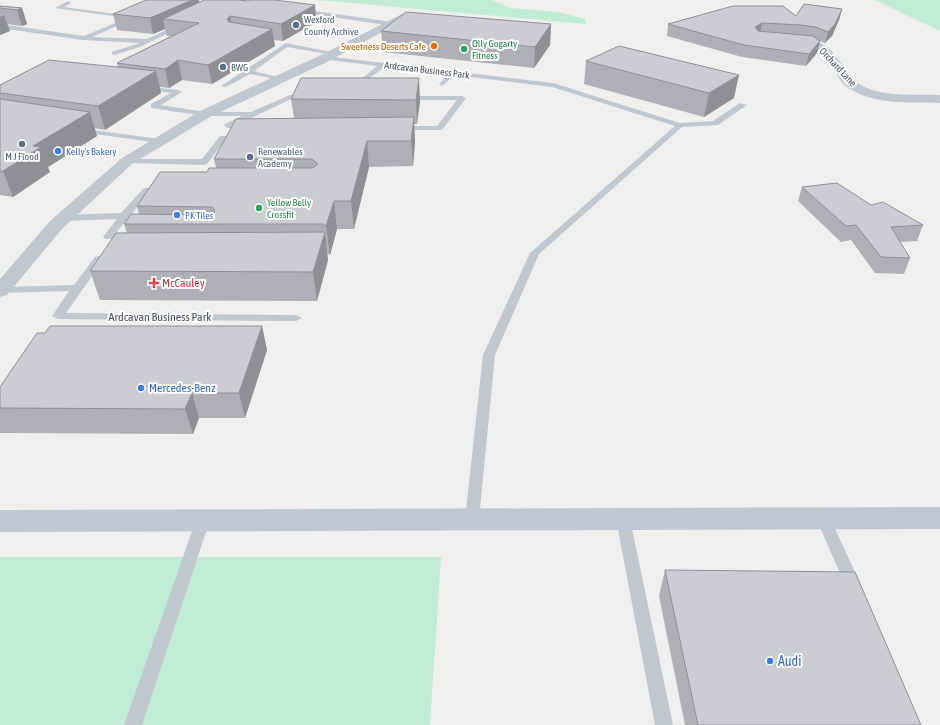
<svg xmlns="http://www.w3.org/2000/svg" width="940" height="725" viewBox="0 0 940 725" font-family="'Asap Condensed',sans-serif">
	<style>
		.green { fill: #c0ebd4 }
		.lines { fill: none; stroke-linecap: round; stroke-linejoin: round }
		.service { fill: #c0c7cf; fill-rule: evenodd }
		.minor { fill: #c0c7cf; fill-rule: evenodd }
		.secondary { fill: #c0c8d4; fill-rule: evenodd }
		.wall { fill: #afb0b5 }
		.shaded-wall { fill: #8f9094 }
		.building { fill: #cccdd3; stroke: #8f9094 }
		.service-dot { fill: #5c6f8a; stroke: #fff; stroke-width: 1.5 }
		.food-dot { fill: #e8710a; stroke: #fff; stroke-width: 1.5 }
		.leisure-dot { fill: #2e9e5b; stroke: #fff; stroke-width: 1.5 }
		.shop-dot { fill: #3f7fe0; stroke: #fff; stroke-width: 1.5 }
		.health-dot { fill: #e0444e; stroke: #fff; stroke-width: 1.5 }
		.labels { text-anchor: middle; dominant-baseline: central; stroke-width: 4; stroke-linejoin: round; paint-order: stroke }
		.far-service-label { font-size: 10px; fill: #4e5e75; stroke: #fff; text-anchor: start }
		.far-leisure-label { font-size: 10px; fill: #27864d; stroke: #fff; text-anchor: start }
		.far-food-label { font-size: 10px; fill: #c56008; stroke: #fff; text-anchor: end }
		.far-street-label { font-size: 10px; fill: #48505a; stroke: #fff }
		.far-shop-label { font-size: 10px; fill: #366cbe; stroke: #fff; text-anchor: start }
		.health-label { font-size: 12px; fill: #be3a42; stroke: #fff; text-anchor: start }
		.street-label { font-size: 12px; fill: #48505a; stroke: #fff }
		.shop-label { font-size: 12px; fill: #366cbe; stroke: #fff; text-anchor: start }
		.near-shop-label { font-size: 14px; fill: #366cbe; stroke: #fff; text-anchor: start }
	</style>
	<rect width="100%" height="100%" fill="#f1eeee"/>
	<g class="green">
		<polygon points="318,0 492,0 510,8 558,12 585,19 586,24"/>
		<polygon points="875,0 940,0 940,31"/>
		<polygon points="0,557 441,557 430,725 0,725"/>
	</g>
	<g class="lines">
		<g class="service">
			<polygon points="68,1 71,3 64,7 137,17 92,37 147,39 178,25 183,26 140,47 114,55 112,54 112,52 140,43 83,40 0,28 0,24 84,36 127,18 55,8"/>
			<polygon points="300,9 400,23 403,25 400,27 298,12"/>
			<polygon points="286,43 336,53 333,55 287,47 254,71 281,78 281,80 250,74 226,87 221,86"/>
			<polygon points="325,56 553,83 680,123 713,121 740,103 747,105 718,125 682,127 539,254 495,355 479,519 477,523 472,525 467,523 465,519 483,355 530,253 675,126 552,87 455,75 442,86 439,84 448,75 385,67 361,84 358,82 359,81 377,66 323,59 323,57"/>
			<polygon points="145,86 178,90 182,92 161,105 205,112 251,112 290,95 308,95 312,97 308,99 291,99 239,124 251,124 251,128 228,128 224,126 225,124 242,116 205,116 151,108 151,104 171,93 143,89 143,87"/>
			<polygon points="400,96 462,96 466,98 442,130 395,130 395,126 437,126 457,100 400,100"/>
			<polygon points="77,128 160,139 164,141 160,143 80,132 77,132"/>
			<polygon points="220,136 241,136 245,138 241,140 225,140 207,164 204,165 127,163 123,161 127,159 202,159"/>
			<polygon points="163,187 166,188 166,192 149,193 115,234 132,235 134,237 132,239 105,239 103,237 117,219 63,221 58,218 63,215 121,213 144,188"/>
			<polygon points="99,256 104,259 66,313 296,315 302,318 296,321 58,319 52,316 69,291 0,293 1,287 74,285 95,257"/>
			<polygon points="823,512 828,514 830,518 861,585 859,590 853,592 847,590 845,585 816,518 818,514"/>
			<polygon points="623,513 628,515 630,519 673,725 655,725 616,519 618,515"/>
			<polygon points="203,514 208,516 210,520 142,725 124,725 196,520 198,516"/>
		</g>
		<g class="minor">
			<polygon points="402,14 406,15 407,17 406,19 329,61 210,117 132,164 62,229 7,295 0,297 0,279 50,221 122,158 200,111 321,55"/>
			<path d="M789,38C817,40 826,40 842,65C847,72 851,79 859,84C882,98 914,94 940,95V103C911,102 876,105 850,89C834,80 832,56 815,48C806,43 795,46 785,43L783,41L785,39Z"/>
		</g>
		<polygon class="secondary" points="940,507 940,529 0,532 0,510"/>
	</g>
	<g class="wall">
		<polygon points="248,1 315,5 316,22 283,41 274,40 275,46 212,84 182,80 169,88 160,87 161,93 105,130 94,128 97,136 48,167 50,172 13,197 0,195 0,85 118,67 117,63 171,36 167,36 165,29 153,34 117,30 113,14 200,2"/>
		<polygon points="0,6 22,8 27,24 22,26 7,24 10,31 0,35"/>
		<polygon points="842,9 839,20 832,36 825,43 820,41 817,53 806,66 742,57 667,36 668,24 796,16"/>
		<polygon points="551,24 550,45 534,68 383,52 381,31"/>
		<polygon points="586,61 734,98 704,117 584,84"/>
		<polygon points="301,78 420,101 417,124 414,124 415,142 413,166 369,167 354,229 337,229 330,255 327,253 328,260 317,301 100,300 90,271 127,233 124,224 139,214 137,206 216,168 214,159 294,118 291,99"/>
		<polygon points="802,187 871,205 923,225 917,241 900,242 910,258 904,274 875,273 851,240 841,242 798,201"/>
		<polygon points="262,326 267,350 245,418 199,418 193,434 0,433 0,387"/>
		<polygon points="665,570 921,725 685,725 659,596"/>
	</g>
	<g class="shaded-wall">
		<polygon points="192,0 199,0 202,12 163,19 165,29 153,34 150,18"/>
		<polygon points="315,5 316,22 283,41 281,24"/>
		<polygon points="22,8 27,24 22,26 17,10"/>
		<polygon points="842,9 839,20 832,36 825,43 828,32"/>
		<polygon points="4,15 10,31 0,35 0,17"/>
		<polygon points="230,16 233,34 227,19"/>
		<polygon points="762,23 760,34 755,27"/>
		<polygon points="551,24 550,45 534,68 535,47"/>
		<polygon points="272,29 275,46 212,84 208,65"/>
		<polygon points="820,41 817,53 806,66 809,54"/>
		<polygon points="178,60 182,80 169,88 165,69"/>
		<polygon points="156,71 161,93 105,130 98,106"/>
		<polygon points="739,75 734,98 704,117 709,93"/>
		<polygon points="419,78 420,101 417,124 416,100"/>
		<polygon points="90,112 97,136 48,167 50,172 13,197 3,171 33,146"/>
		<polygon points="414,117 415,142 413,166 411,141"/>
		<polygon points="367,141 369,167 354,229 351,201"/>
		<polygon points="334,201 337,229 330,255 326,226"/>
		<polygon points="325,232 328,260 317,301 313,272"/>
		<polygon points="262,326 267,350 245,418 239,393"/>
		<polygon points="192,393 199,418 193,434 185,409"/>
	</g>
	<g class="building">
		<polygon points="146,0 192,0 150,18 113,14"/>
		<polygon points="204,0 239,0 248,1 250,0 275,0 315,5 281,24 230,16 227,19 229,22 272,29 208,65 178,60 165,69 117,63 199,23 163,19"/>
		<polygon points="804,4 842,9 835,24 828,32 816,27 801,25 762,23 755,27 758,31 813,36 820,41 809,54 744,45 668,24 733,6 783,6 796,16"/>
		<polygon points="0,6 22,8 17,10 0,8"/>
		<polygon points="406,12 551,24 535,47 381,31"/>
		<polygon points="619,46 739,75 709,93 586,61"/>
		<polygon points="49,60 156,71 98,106 0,93 0,85"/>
		<polygon points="301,78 419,78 416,100 291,99"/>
		<polygon points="0,99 90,112 33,146 41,147 3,171 0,171"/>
		<polygon points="414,117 411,141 367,141 351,201 334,201 326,226 322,224 124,224 131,214 209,215 215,211 212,207 137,206 160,172 207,172 209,168 312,168 317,165 317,163 312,159 214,159 236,119"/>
		<polygon points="837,183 871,205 883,202 923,225 891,227 910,258 881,257 856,225 846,226 802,187"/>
		<polygon points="325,232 313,272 90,271 116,233"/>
		<polygon points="50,326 262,326 239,393 192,393 185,409 0,408 0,387 37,333 45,333"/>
		<polygon points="665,570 855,572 921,725 698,725"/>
	</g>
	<g class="service-dot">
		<circle cx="296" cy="25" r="4"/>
		<circle cx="223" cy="67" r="4"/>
		<circle cx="22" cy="144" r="4"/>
		<circle cx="250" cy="157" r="4"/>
	</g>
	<circle class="food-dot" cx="434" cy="46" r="4"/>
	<g class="leisure-dot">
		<circle cx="464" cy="49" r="4"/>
		<circle cx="259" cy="208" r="4"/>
	</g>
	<g class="shop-dot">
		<circle cx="58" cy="151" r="4"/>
		<circle cx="177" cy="215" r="4"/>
		<circle cx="141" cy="388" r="4"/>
		<circle cx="770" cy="661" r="4"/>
	</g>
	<path class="health-dot" d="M152 277h4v4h4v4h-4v4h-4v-4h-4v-4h4z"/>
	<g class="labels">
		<g class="far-service-label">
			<text x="304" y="19">Wexford<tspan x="304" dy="12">County Archive</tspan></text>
			<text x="231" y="67">BWG</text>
			<text x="258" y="151">Renewables<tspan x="258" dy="12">Academy</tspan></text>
			<text x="22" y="156" text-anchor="middle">M J Flood</text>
		</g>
		<g class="far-leisure-label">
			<text x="472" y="43">Olly Gogarty<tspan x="472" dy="12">Fitness</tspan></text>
			<text x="267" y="202">Yellow Belly<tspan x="267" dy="12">Crossfit</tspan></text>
		</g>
		<g class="far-food-label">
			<text x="426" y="46">Sweetness Deserts Cafe</text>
		</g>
		<g class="far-street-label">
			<text transform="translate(838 67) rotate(47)">Orchard Lane</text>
			<text transform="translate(427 70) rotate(7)">Ardcavan Business Park</text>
		</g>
		<g class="far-shop-label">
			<text x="66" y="151">Kelly's Bakery</text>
			<text x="185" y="215">PK Tiles</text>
		</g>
		<g class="health-label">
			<text x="162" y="283">McCauley</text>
		</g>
		<g class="street-label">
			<text x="160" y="317">Ardcavan Business Park</text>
		</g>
		<g class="shop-label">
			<text x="149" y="388">Mercedes-Benz</text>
		</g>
		<g class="near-shop-label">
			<text x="778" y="661">Audi</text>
		</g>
	</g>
</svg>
